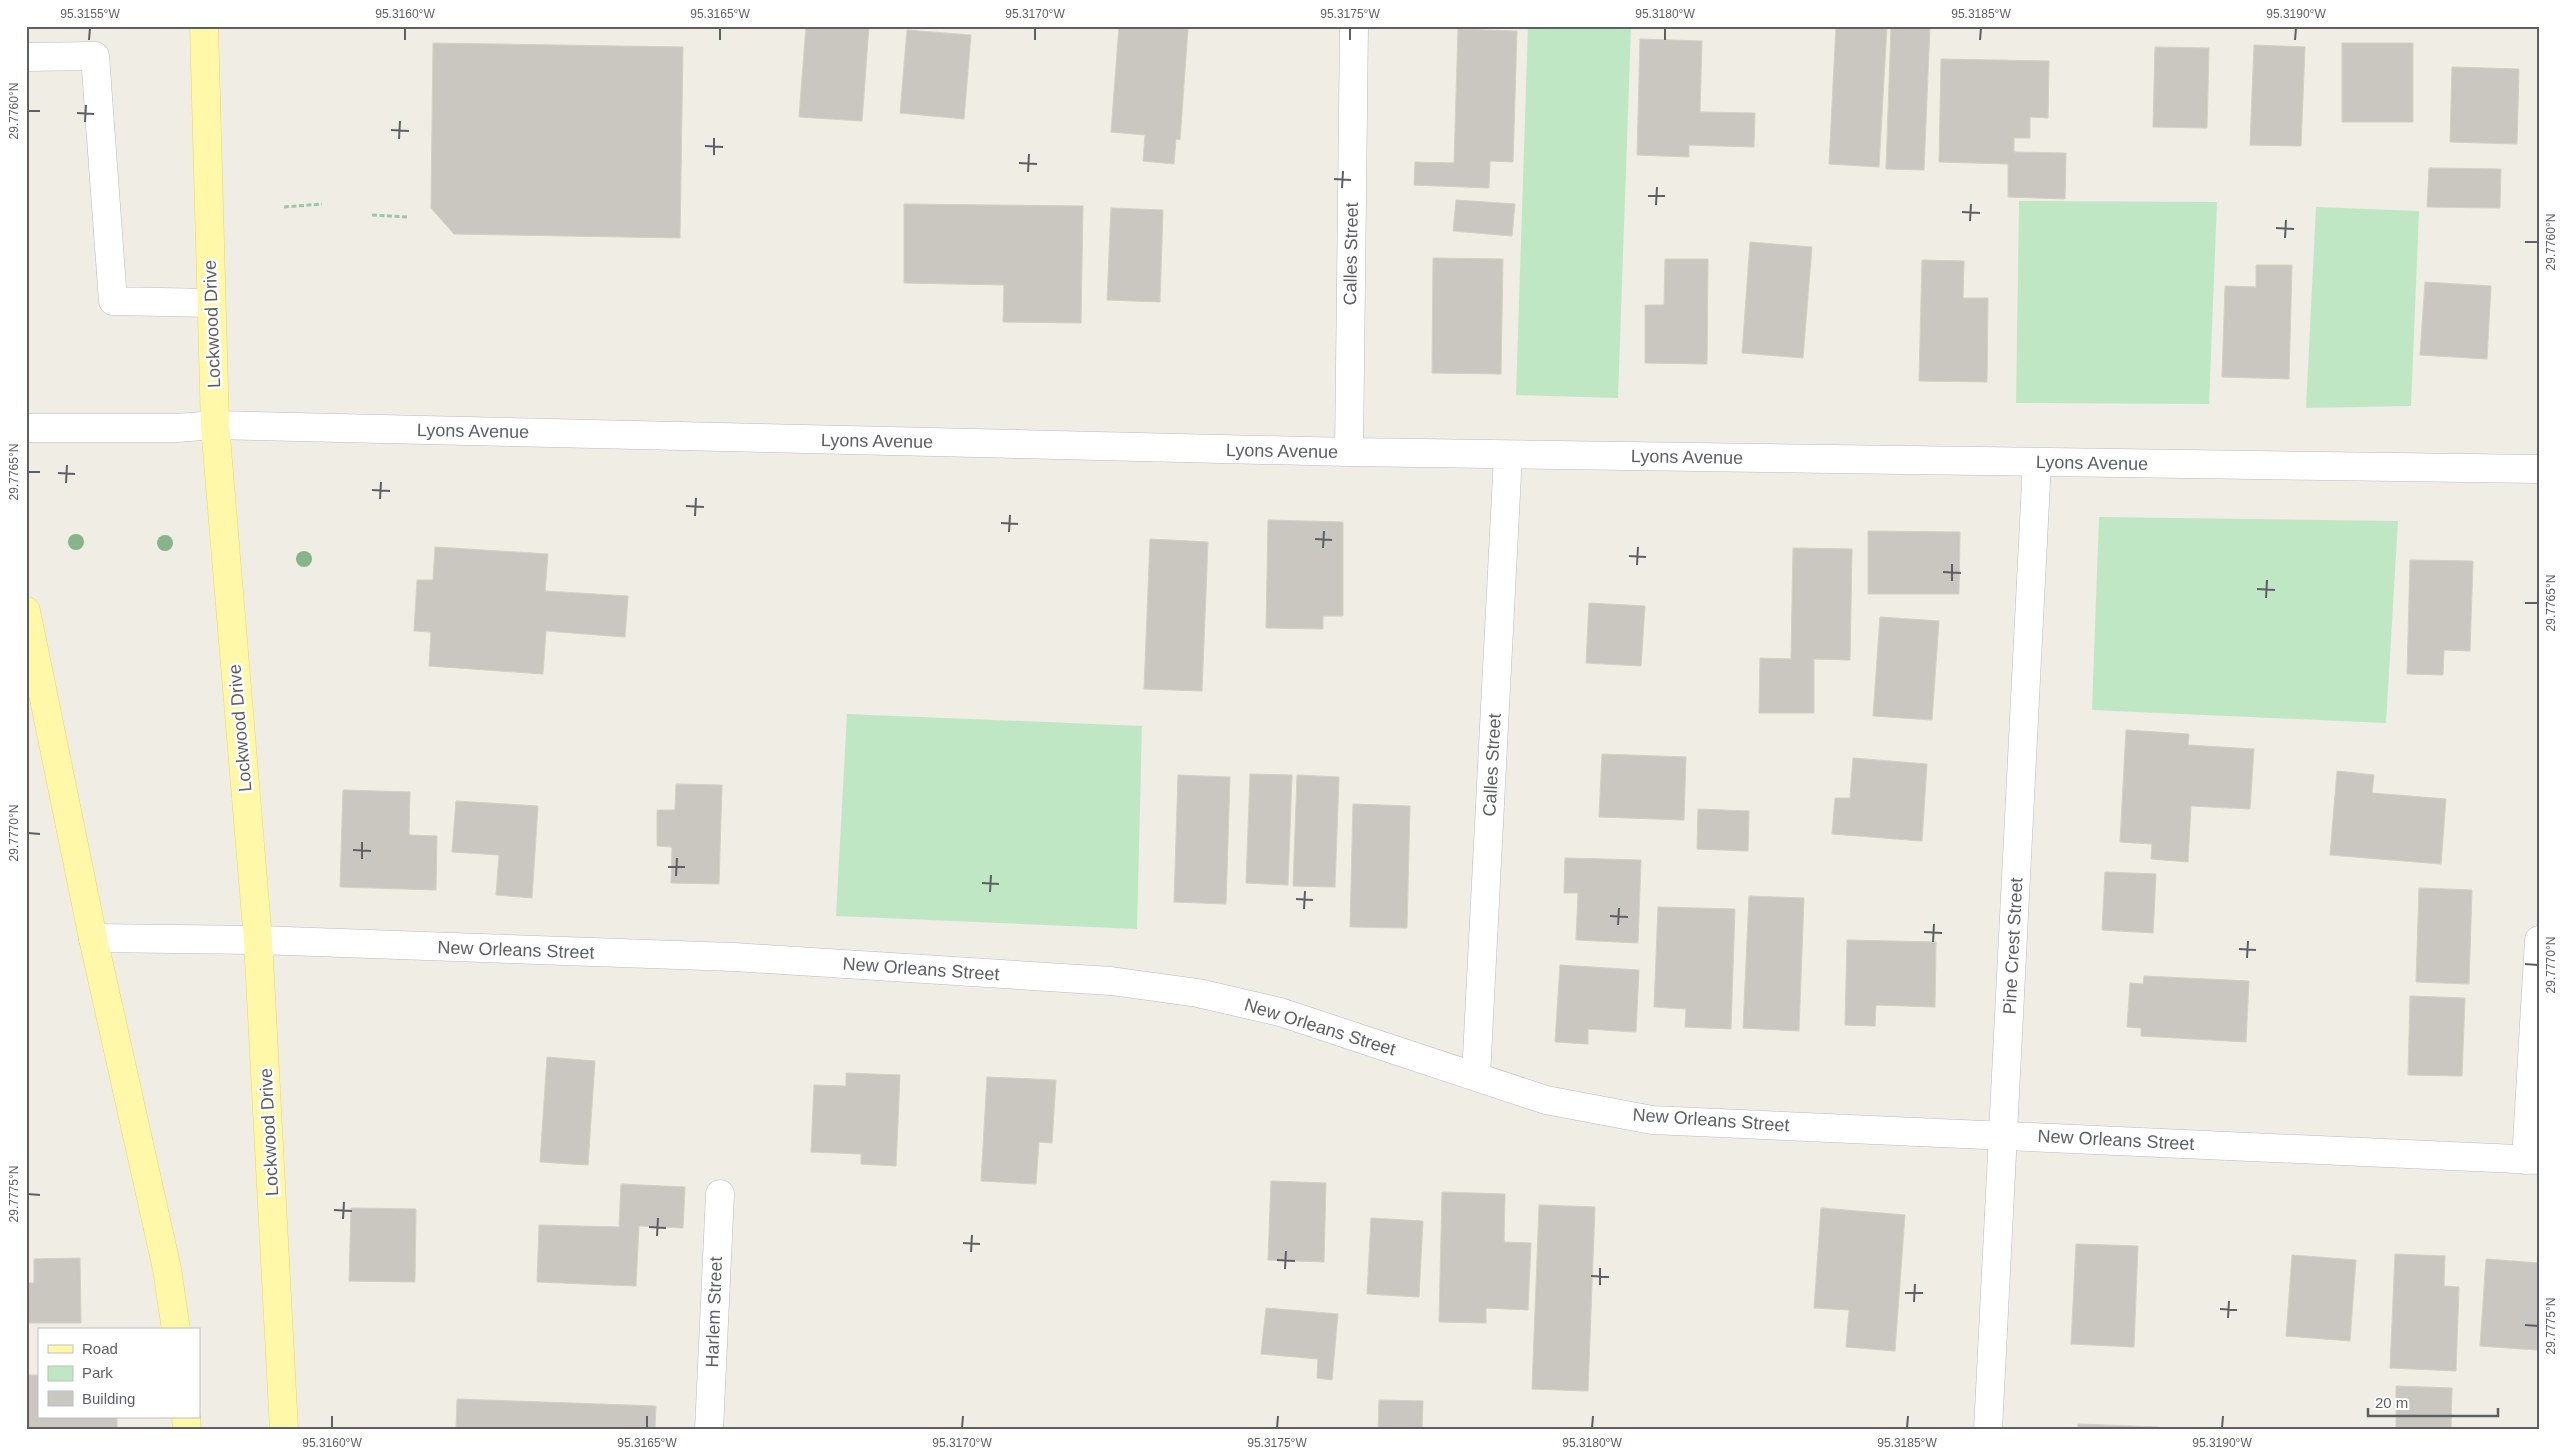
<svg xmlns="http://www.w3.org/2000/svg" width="2565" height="1456" viewBox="0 0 2565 1456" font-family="Arial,sans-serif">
<rect width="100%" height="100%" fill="#efede4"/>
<path fill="#c0e7c3" d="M1528,26H1631L1618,398L1516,395Z
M2019,201L2217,202L2209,404L2016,403Z
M2316,207L2419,211L2411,406L2306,408Z
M2099,517L2398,521L2386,723L2092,710Z
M847,714L1142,726L1137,929L836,916Z"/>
<path fill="#cac7c1" stroke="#d4d0c2" d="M806,26H869L862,121L799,117Z
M1119,26L1188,29L1180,140L1176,139L1174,164L1143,161L1145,135L1111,132Z
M1836,26H1887L1879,167L1829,164Z
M1891,26H1930L1924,170L1886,169Z
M1458,29L1517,31L1513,162L1490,161L1489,188L1414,185L1415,162L1454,163Z
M907,30L971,35L964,119L900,113Z
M1640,39L1702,41L1700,112L1755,113L1754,147L1689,145V157L1637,155Z
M433,43L683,47L680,238L454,234L431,208Z
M2342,43H2413V122H2342Z
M2254,45L2305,47L2301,146L2250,145Z
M2155,47L2209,48L2207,128L2153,127Z
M1941,59L2049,61L2048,118L2030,117V138H2014V152L2066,153L2065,199L2008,197V164L1939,162Z
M2452,67L2519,69L2517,144L2450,142Z
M2429,168L2501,169L2500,208L2427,207Z
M1456,200L1515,204L1512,236L1453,231Z
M904,204L1083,206L1081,323L1003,322L1004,285L904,283Z
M1111,208L1163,210L1160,302L1107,300Z
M1750,242L1812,247L1803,358L1742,353Z
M1433,258L1503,259L1501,374L1432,373Z
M1665,259H1708L1707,364L1645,363V305H1664Z
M1922,260L1964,261L1963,298H1988L1987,382L1919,381Z
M2256,265H2292L2289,379L2222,377L2225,286L2256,287Z
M2425,282L2491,286L2487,359L2420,355Z
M1268,520L1343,522V616H1323V629L1266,628Z
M1868,531L1960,532L1959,594H1868Z
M1150,539L1208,542L1202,691L1144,689Z
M435,547L548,554L545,591L628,596L625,637L546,631L543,674L429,666L431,632L414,631L417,580H433Z
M1793,548L1852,549L1850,660L1814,659V713H1759L1760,658L1791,659Z
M2410,560L2473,561L2470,651L2444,650L2443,675L2407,674Z
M1589,603L1645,606L1641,666L1586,663Z
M1880,617L1939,621L1932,720L1873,716Z
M2126,730L2189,734L2188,745L2254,749L2250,809L2191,806L2188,862L2151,859L2152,844L2120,842Z
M1602,754L1686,757L1684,820L1599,817Z
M1853,758L1927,764L1922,841L1832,834L1835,798H1850Z
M2337,771L2374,775L2372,793L2446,799L2441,864L2330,855Z
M1250,774L1292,775L1288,885L1246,883Z
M1178,775L1230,777L1226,904L1174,902Z
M1297,775L1339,777L1335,887L1293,886Z
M676,784L722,785L719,884L671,883L672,847L657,846V810H675Z
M343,790L410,792L409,835L437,836L436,890L340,887Z
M456,801L538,806L532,898L496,895L499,855L452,852Z
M1353,804L1410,806L1407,928L1350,927Z
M1698,809L1749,811L1748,851L1697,849Z
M1565,858L1641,860L1638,943L1576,940L1578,893H1564Z
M2105,872L2156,874L2153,933L2102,930Z
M2419,888L2472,890L2469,984L2416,982Z
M1749,896L1804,898L1799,1031L1743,1028Z
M1658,907L1735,909L1731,1029L1685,1027L1686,1009L1654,1007Z
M1847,940L1936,942L1935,1007L1876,1005L1875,1026L1845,1025Z
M1560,965L1639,970L1636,1032L1588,1029V1044L1555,1042Z
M2144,976L2249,981L2246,1042L2141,1036V1028L2127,1027L2130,983L2143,984Z
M2410,996L2465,998L2462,1076L2408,1075Z
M547,1057L595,1061L588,1165L540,1162Z
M846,1073L900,1075L896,1166L861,1164V1154L811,1152L814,1085L846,1086Z
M987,1077L1056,1080L1052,1143L1039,1142L1036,1184L981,1181Z
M1271,1181L1326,1183L1324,1262L1268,1260Z
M621,1184L685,1187L683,1228L639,1226L636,1286L537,1282L539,1225L619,1227Z
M1442,1192L1505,1194L1504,1242L1531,1243L1528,1310L1486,1308V1323L1439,1322Z
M1539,1205L1595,1207L1588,1391L1532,1389Z
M351,1208L416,1209L415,1282L349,1281Z
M1821,1208L1905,1215L1895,1351L1846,1347L1849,1310L1814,1308Z
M1371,1218L1423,1221L1419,1297L1367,1294Z
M2076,1244L2138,1246L2134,1347L2071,1344Z
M2395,1254L2445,1256L2444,1286L2459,1287L2456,1371L2390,1368Z
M2292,1255L2356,1260L2350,1341L2286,1336Z
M80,1258L81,1323H26V1283H34V1259Z
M2486,1259L2539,1263L2537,1350L2480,1346Z
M1266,1308L1338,1314L1332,1380L1317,1378L1318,1359L1261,1354Z
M26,1375H39V1417H117V1430H26Z
M2396,1386L2452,1388L2451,1430H2396Z
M457,1399L656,1406L655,1430H456Z
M1379,1400L1423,1401L1422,1430H1378Z
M2078,1424L2159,1427V1430H2078Z"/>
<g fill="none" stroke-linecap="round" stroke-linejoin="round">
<defs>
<path id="minor" d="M26,57L95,56L113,301L211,303
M26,428H177L215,425L1349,452L2539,469
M1349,452L1354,26
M93,938L258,940L734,957L1111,981L1198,993L1280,1012L1546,1100L1652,1120L2539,1160
M1476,1076L1508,455
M2526,1160L2539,940
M709,1430L720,1194
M1988,1430L2037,462"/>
<path id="major" d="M204,26L215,425L258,940L284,1430
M26,611L93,938L167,1269L176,1330
M186,1417L187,1430"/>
</defs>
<use href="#minor" stroke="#b9bbc0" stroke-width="29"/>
<use href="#major" stroke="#f4d558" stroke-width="29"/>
<path stroke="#99c8aa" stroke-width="3" stroke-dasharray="5 2.5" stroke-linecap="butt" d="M284,207L322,204
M372,215L407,217"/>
<use href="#minor" stroke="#fff" stroke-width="28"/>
<use href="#major" stroke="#fff8a9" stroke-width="28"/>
</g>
<g fill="#88b489">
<circle cx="76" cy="542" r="8"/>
<circle cx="165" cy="543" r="8"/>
<circle cx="304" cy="559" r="8"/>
</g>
<path fill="none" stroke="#5c5f65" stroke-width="2" d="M89,40L90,28M405,40V28M720,40V28M1035,40V28M1350,40V28M1665,40V28M1980,40L1981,28M2295,40L2296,28M28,111H40M77,113L94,114M85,122L86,105M391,130L409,131M399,139L400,121M705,146L723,147M714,155V138M1019,163L1037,164M1028,172L1029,154M1334,179L1351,180M1342,188L1343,171M1648,196H1665M1656,205L1657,187M1962,212L1980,213M1970,221L1971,204M2276,228L2294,229M2285,238L2286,220M2525,242H2538M28,472H40M58,473L75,474M66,483L67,465M372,490L390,491M380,499L381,482M686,506L704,507M695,516L696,498M1001,523L1018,524M1009,532L1010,515M1315,539L1332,540M1323,548L1324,531M1629,556L1646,557M1637,565L1638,547M1943,572L1961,573M1952,581V564M2257,589L2275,590M2266,598L2267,580M2525,603H2538M28,833L40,834M353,850L371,851M362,859V842M668,867H685M676,876L677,858M982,883L999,884M990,892L991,875M1296,899L1313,900M1304,909L1305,891M1610,916L1628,917M1618,925L1619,908M1924,932L1942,933M1933,942L1934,924M2239,949L2256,950M2247,958L2248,941M2525,964L2538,965M28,1194L40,1195M334,1210L352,1211M343,1219L344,1202M649,1227L666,1228M657,1236L658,1218M963,1243L980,1244M971,1252L972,1235M1277,1260L1295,1261M1285,1269L1286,1251M1591,1276L1609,1277M1600,1285V1268M1905,1293H1923M1914,1302L1915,1284M2220,1309L2237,1310M2228,1318L2229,1301M2525,1325L2538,1326M332,1428V1416M647,1428V1416M962,1428L963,1416M1277,1428L1278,1416M1592,1428L1593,1416M1907,1428L1908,1416M2222,1428L2223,1416"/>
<g text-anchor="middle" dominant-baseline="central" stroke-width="5" stroke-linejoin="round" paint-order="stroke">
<g font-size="18" fill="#5c5f65" stroke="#fff">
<text transform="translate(1351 254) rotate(-89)">Calles Street</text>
<text transform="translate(212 324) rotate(-92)">Lockwood Drive</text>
<text transform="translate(473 431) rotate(1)">Lyons Avenue</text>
<text transform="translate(877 441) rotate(1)">Lyons Avenue</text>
<text transform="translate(1282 451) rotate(1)">Lyons Avenue</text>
<text transform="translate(1687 457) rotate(1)">Lyons Avenue</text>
<text transform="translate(2092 463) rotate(1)">Lyons Avenue</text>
<text transform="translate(240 728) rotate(-95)">Lockwood Drive</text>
<text transform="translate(1492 765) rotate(-87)">Calles Street</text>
<text transform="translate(2013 946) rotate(-87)">Pine Crest Street</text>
<text transform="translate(516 950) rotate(2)">New Orleans Street</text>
<text transform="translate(921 969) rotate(4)">New Orleans Street</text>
<text transform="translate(1320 1027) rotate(17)">New Orleans Street</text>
<text transform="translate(1711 1120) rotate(4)">New Orleans Street</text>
<text transform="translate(269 1132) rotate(-93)">Lockwood Drive</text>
<text transform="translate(2116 1140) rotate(3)">New Orleans Street</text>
<text transform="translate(714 1312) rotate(-88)">Harlem Street</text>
</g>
</g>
<rect width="2565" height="1456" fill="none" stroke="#ffffff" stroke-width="55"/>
<rect x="38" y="1328" width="162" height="90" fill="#ffffff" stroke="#bebfc1"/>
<rect x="48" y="1345" width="25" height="8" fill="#fff8a9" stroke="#bebfc1"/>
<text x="82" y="1354" font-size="15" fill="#5c5f65">Road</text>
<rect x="48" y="1366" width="25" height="15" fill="#c0e7c3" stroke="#bebfc1"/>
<text x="82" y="1378" font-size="15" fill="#5c5f65">Park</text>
<rect x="48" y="1391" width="25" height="15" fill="#cac7c1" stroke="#bebfc1"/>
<text x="82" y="1404" font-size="15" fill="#5c5f65">Building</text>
<path d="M2368 1408v8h130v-8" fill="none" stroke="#5c5f65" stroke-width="2.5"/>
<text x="2375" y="1408" font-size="15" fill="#5c5f65" stroke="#ffffff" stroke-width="4" paint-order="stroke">20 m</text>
<rect x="28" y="28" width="2510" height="1400" fill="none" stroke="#5c5f65" stroke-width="2"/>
<g font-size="12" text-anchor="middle" fill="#5c5f65">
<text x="90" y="18">95.3155°W</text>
<text x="405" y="18">95.3160°W</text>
<text x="720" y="18">95.3165°W</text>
<text x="1035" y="18">95.3170°W</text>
<text x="1350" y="18">95.3175°W</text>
<text x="1665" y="18">95.3180°W</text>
<text x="1981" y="18">95.3185°W</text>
<text x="2296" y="18">95.3190°W</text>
<text transform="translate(14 111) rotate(-90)" y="4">29.7760°N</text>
<text transform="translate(2551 242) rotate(-90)" y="4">29.7760°N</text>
<text transform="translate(14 472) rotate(-90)" y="4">29.7765°N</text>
<text transform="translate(2551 603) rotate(-90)" y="4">29.7765°N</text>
<text transform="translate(14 833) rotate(-90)" y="4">29.7770°N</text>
<text transform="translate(2551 965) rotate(-90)" y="4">29.7770°N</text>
<text transform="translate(14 1194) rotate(-90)" y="4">29.7775°N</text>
<text transform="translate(2551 1326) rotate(-90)" y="4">29.7775°N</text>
<text x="332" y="1447">95.3160°W</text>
<text x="647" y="1447">95.3165°W</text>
<text x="962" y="1447">95.3170°W</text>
<text x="1277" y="1447">95.3175°W</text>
<text x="1592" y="1447">95.3180°W</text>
<text x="1907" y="1447">95.3185°W</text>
<text x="2222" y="1447">95.3190°W</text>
</g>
</svg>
